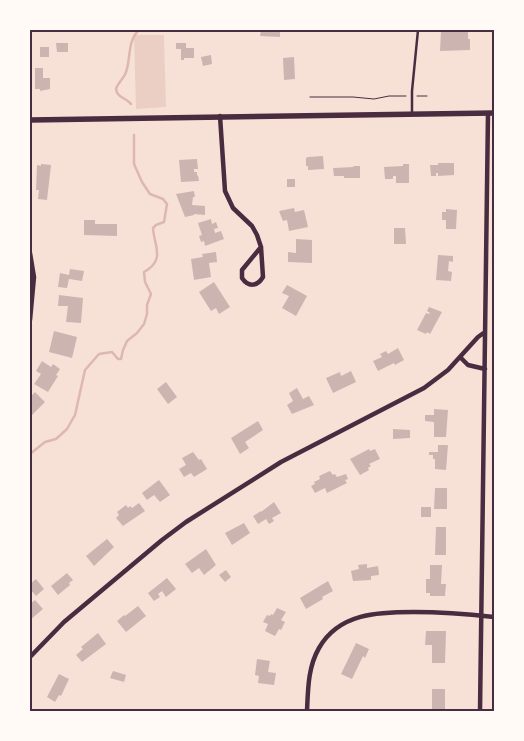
<svg xmlns="http://www.w3.org/2000/svg" width="524" height="741" viewBox="0 0 524 741" font-family="'Archivo Narrow',sans-serif">
<rect width="100%" height="100%" fill="#f7e1d7"/>
<path fill="#ebcfc5" d="M134,35H164L166,107L136,109Z"/>
<g fill="none" stroke-linecap="round" stroke-linejoin="round">
<path stroke="#dcb8b0" stroke-width="2.5" d="M131,104C127,98 117,98 116,89C118,82 124,79 126,72C131,59 127,41 139,30
M30,454L45,442L56,439L67,429L75,415L85,370L99,354L112,352L118,359H121L123,350L127,341L137,333L144,324L147,314V305L151,294L145,282L144,272C166,260 154,246 153,228L156,225L164,222L167,204L163,199L150,194L142,182L134,164V135"/>
</g>
<path fill="#ccb4b1" d="M261,30H280V37L260,36Z
M441,30H451V32L468,30V39H470V50L440,51Z
M56,43H68V52H57Z
M176,43H186V48H194V58H184V60H181V49H176Z
M40,47H49V57H40Z
M211,55L212,64L203,66L201,57Z
M294,57L295,79L284,80L283,58Z
M35,68H43V78H50V89L40,91V89H35Z
M323,156L324,169L308,170V166H306V158L308,157Z
M197,159L198,169H194V172H197V176L198,175L199,181L181,182L179,160Z
M438,163H454V175L438,176V173H436V176H431L430,165H438Z
M41,164L51,165L47,200L38,199L39,190H36L37,165L41,166Z
M403,164H409V183H396V176H393V179H385L384,167L403,166Z
M353,166H360V178H344V176H334L333,168L354,167Z
M287,179H295V187H287Z
M194,191L195,197H193L192,205L205,206V215L194,214V215L185,217L176,194Z
M294,208L295,212L304,210L308,227L289,231L287,220L283,221L279,211Z
M446,209L457,210L456,229H446V220H442V212H446Z
M211,219L212,224L216,222L218,228L214,229L215,233L221,231L224,239L205,246L204,241L201,242L199,236L202,235L198,223Z
M84,220H95V224H117V236L84,235Z
M394,228H405L406,244H394Z
M296,239L312,240V263L288,262V252L296,253Z
M216,252L217,262L209,263L211,277L194,280L191,259L203,257L202,254Z
M438,255L453,256V262L449,261L448,271L452,272L451,281L436,280Z
M70,269L84,271L82,281L69,279L67,288L58,287L60,273L69,275Z
M214,282L230,307L219,314L216,308L211,311L199,292Z
M287,285L307,296L296,316L282,308L289,296L282,293Z
M59,295L83,298L81,323L66,322L68,306H58Z
M429,307L442,312L430,334L427,332L426,334L417,330L426,313L429,314L430,313L427,311Z
M54,331L77,337L72,358L49,352Z
M398,348L404,360L395,365L394,363L378,371L373,361L382,357L380,354L386,351L388,354Z
M42,361L51,367L53,364L60,369L56,375L58,376L48,392L34,384L41,374L36,371Z
M351,371L356,382L333,393L326,378L340,372L341,376Z
M166,382L177,397L168,404L157,389Z
M297,388L303,399L309,396L314,405L292,414L287,405L293,401L289,393Z
M35,392L45,402L30,417V393L32,395Z
M434,409L448,410L446,437H434V422L425,421V415H434Z
M258,421L263,430L245,442L249,448L240,454L231,438Z
M393,429L410,430V438L393,439Z
M438,445H448L446,470L435,469V459H433V455H429V452H438Z
M369,449L370,451L375,449L380,459L369,464L371,466L368,468L369,470L360,475L350,459Z
M193,452L199,460L201,459L207,469L194,477L191,473L184,477L179,469L186,465L182,458Z
M330,471L333,475L335,474L337,477L346,474L348,479L345,480L347,483L327,493L325,488L315,493L311,486L315,484L314,482L320,479L319,476Z
M159,480L170,495L160,502L154,495L147,500L142,493Z
M435,488H447V509H434Z
M274,502L281,513L272,518L274,521L269,524L266,519L258,524L253,516L261,511V512Z
M139,503L145,511L123,526L116,518L119,515L117,512L126,505L128,508L130,506L132,508Z
M421,507H431V517H421Z
M244,523L250,533L232,545L225,533Z
M436,527H446V555H435Z
M107,539L114,547L94,566L86,556Z
M206,549L216,565L204,575L199,568L192,573L185,564Z
M367,564V568L378,566L379,575L371,576V580L353,581L351,571L359,569L358,565Z
M430,565H442L441,584H446L445,596H430V593H426V579H430Z
M226,570L231,577L225,582L219,575Z
M67,573L73,580L69,583L70,585L58,595L51,586Z
M167,578L176,589L166,597L162,591L158,594L160,597L154,601L148,593Z
M36,579L44,589L36,596L30,589V584Z
M328,581L333,591L322,597L323,599L306,609L300,598Z
M35,600L43,609L30,620V604Z
M138,606L146,616L126,632L117,621L124,615L125,616Z
M277,608L286,612L281,620L285,622L281,630L279,629L275,636L265,631L268,624L263,622L267,615L270,616L271,614L273,615Z
M426,631H446L445,663H432V645H425Z
M98,633L106,644L82,662L76,655L83,649L81,647Z
M356,643L369,649L365,658L363,656L352,679L341,674Z
M257,659L270,661L268,672L276,673L274,685L258,683L259,676L255,675Z
M113,671L126,675L124,682L110,678Z
M59,674L69,679L61,696L59,695L55,702L47,697Z
M432,689H445V709H432Z"/>
<g fill="none" stroke-linecap="round" stroke-linejoin="round">
<path stroke="#4a2c40" stroke-width="1" d="M417,96H427
M310,97H353L374,99L389,96H406"/>
<path stroke="#4a2c40" stroke-width="2.5" d="M412,113V91L418,30"/>
<path stroke="#4a2c40" stroke-width="4.5" d="M220,116L225,191L233,208L252,226L257,235L261,247L263,277C257,287 248,287 242,278V270L261,247
M30,253L34,277L30,320
M460,357L468,365L485,369
M30,657L64,622L162,540L186,522L281,462L424,388L448,370L478,337L485,332
M307,711C308,689 308,667 319,648C339,613 378,612 414,612C441,612 467,614 494,617
M480,711L488,113"/>
<path stroke="#4a2c40" stroke-width="5.5" d="M30,120L494,113"/>
</g>
<rect width="524" height="741" fill="none" stroke="#fffaf5" stroke-width="62"/>
<rect x="31" y="31" width="462" height="679" fill="none" stroke="#4a2c40" stroke-width="2"/>
</svg>
